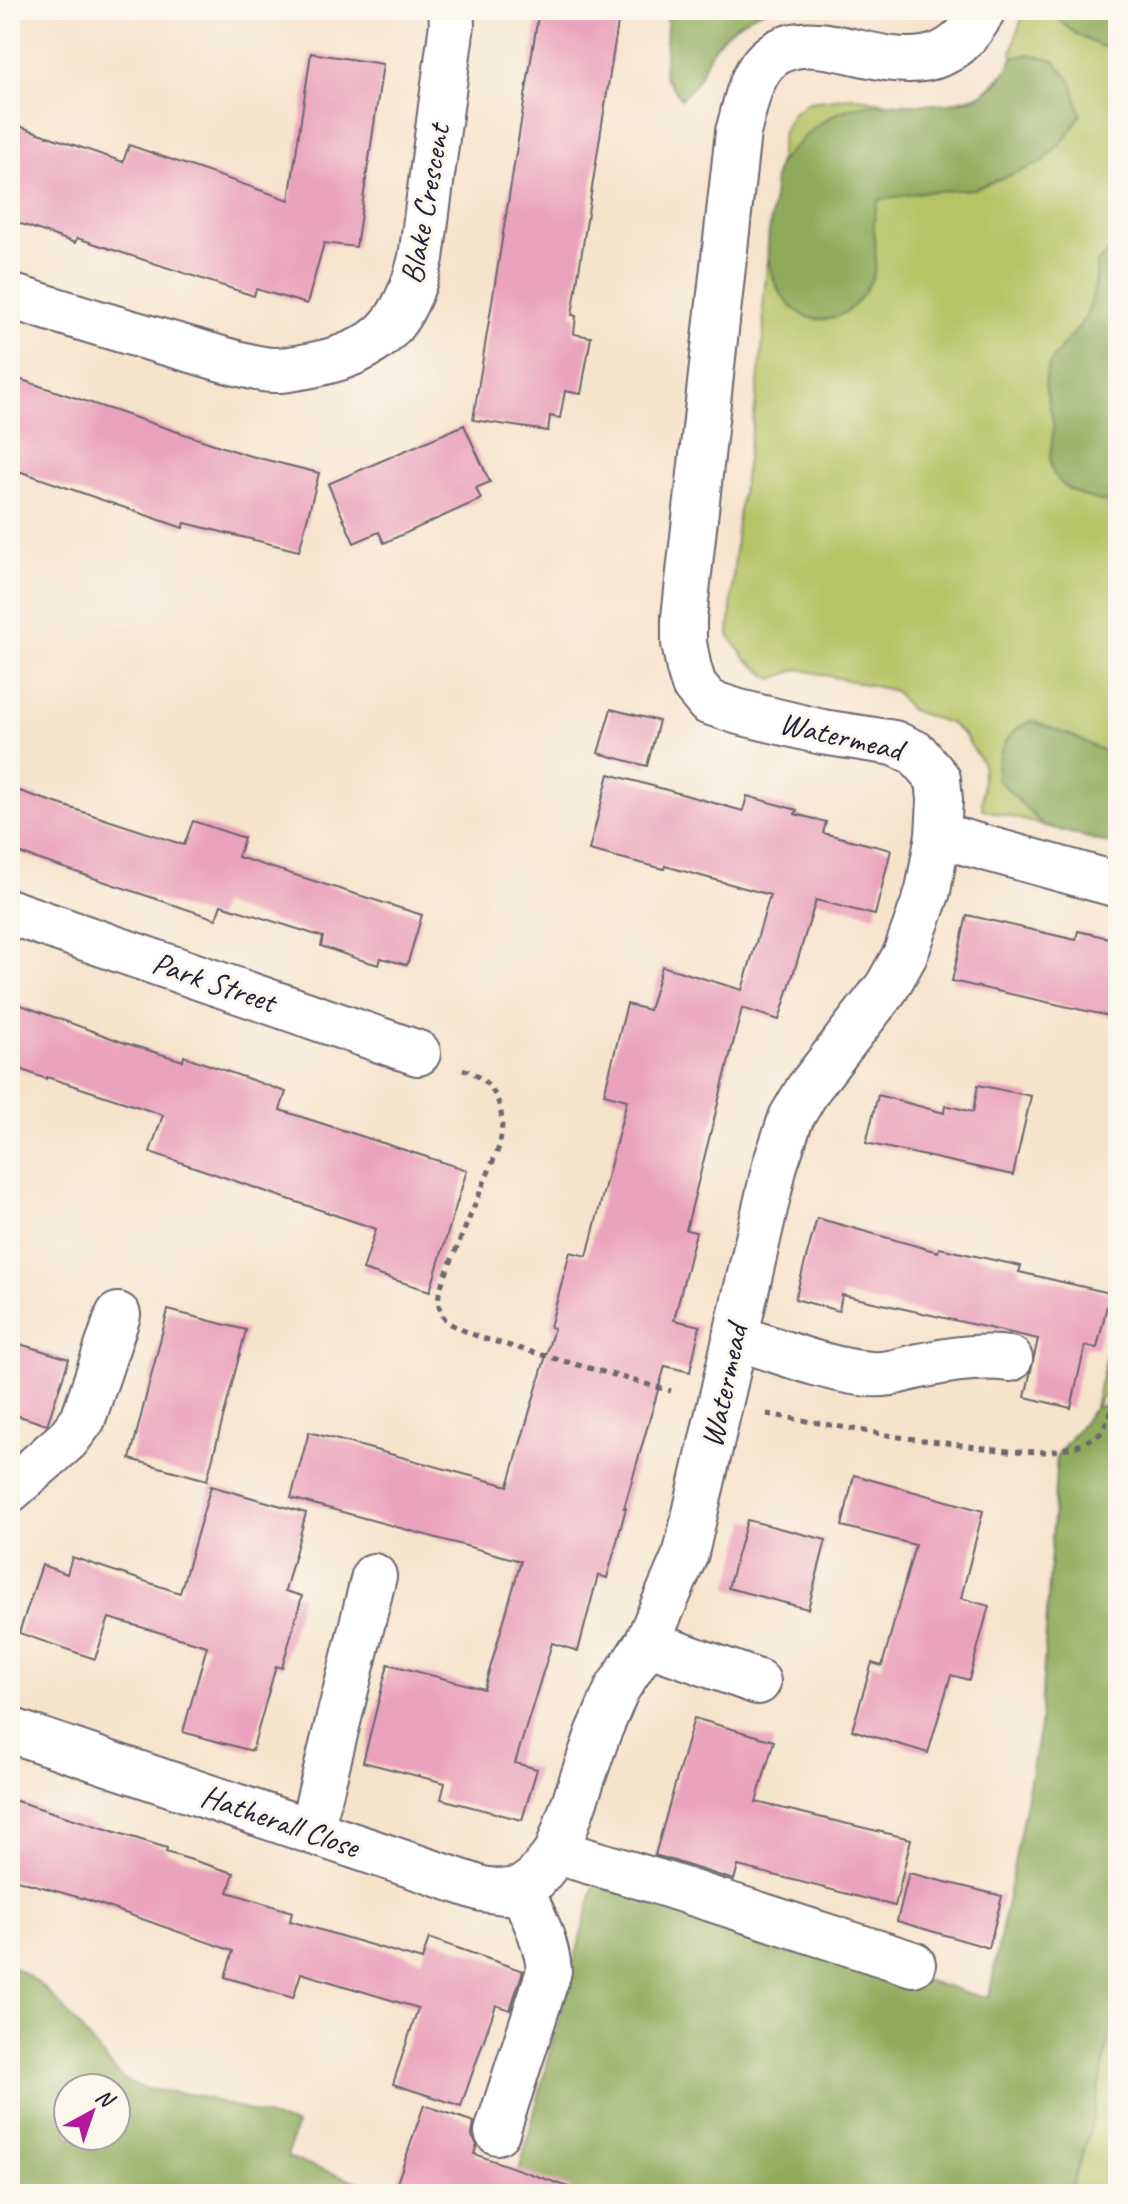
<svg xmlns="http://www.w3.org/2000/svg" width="1128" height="2204" viewBox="0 0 1128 2204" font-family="Caveat,sans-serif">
<rect width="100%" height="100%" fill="#fbf7ec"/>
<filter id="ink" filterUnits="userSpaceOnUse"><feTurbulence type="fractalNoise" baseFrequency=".0125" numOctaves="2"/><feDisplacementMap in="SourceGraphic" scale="16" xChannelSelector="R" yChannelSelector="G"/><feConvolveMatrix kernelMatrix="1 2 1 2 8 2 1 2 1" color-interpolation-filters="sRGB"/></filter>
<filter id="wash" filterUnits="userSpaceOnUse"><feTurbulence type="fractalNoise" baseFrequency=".006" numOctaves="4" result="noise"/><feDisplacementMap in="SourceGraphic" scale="32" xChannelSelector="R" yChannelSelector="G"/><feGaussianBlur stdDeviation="1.8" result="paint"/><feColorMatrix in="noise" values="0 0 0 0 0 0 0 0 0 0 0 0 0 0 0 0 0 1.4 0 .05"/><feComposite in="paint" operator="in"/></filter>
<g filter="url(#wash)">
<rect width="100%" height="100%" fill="#f6e3cc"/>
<path fill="#b6c466" stroke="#6c7350" stroke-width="2" d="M1024,10H1118V846L982,809L983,764L964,735L951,724L910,710L895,691L799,669L772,679L745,658L729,635L737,523L754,416L764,332L763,307L774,193L783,131L793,113L808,102L853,97L902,105L940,106L982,94L1008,70L1013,58L1012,50Z
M1118,1304V1374L1095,1407Z
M1118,1993V2194H1069L1090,2131Z"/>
<path fill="#90aa5b" stroke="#59664b" stroke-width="2" fill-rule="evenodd" d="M668,10H766C745,17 723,32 711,52C699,74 701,81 681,99L664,76Z
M1052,10H1118V52C1096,46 1063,31 1052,10Z
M1029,54L1055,61L1072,82L1081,114L1067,137L1042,163L973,189L923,192L878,200C877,208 874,216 874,224C873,242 880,259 872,278C841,346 779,324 768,258C766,242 771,220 773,204C774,189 773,168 783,158C803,139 818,120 845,110C900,90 983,131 1013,58Z
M1107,253L1118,256V505C1095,500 1058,494 1051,466C1048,453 1055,436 1053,422C1051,404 1041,387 1048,368C1054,353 1069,340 1078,328C1093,308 1095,287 1097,263Z
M1032,721L1075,737L1118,758V846L1043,825L997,779C996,754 1007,729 1032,721Z
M1118,1404V1993L1090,2131L1069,2194H513L597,1874L962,1992L989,1997L1040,1726L1057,1455L1095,1407Z
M10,1966C53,1982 90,2047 123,2078C141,2094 173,2090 195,2095C228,2104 262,2115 296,2125L287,2157L393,2194H10ZM116,2088V2136H68V2088Z"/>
<g id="blocks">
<path fill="#eaa3bc" d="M539,10H579L619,16L572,315L576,316L574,334L591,337L581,394L565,391L560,418L550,416L548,431L473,420Z
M311,53L383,64L356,247L324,243L307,304L256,289L254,296L77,238L75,243L10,220V123L123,162L129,145L289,200Z
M10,376L247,455L319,473L299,551L185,523L183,528L10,468Z
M464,425L490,482L476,488L481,499L384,543L379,532L354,543L328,484Z
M611,709L659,721L647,766L598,753Z
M609,774L743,811L747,796L797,810L795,814L826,822L823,833L891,850L875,915L816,900L779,1020L742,1008L686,1230L696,1232L674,1320L700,1326L690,1372L665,1366L624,1508H626L607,1578L598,1575L578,1651L552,1643L515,1763L537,1769L522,1820L441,1799L445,1783L363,1762L388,1664L484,1689L521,1561L291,1498L309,1432L508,1486L554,1328L550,1327L570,1252L587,1256L627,1100L604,1094L627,1004L649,1010L662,966L742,990L770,895L665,866L664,869L589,850Z
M10,788L184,845L193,821L244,838L238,857L422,915L407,965L381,958L379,965L358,959L321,946L323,937L221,905L216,919L10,850Z
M967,915L1076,940L1078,931L1118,940V1018L952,981Z
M10,1001L125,1043L183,1061L184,1056L286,1092L280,1110L467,1170L430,1291L363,1270L376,1229L150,1152L163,1115L47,1077L46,1079L10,1065Z
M978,1085L1031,1096L1013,1175L866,1143L878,1095L944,1113L945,1105L973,1112Z
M817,1218L938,1252L939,1248L1021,1266L1019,1272L1110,1293L1097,1348L1085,1346L1071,1408L1025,1397L1038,1339L842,1295L839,1311L795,1299Z
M168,1310L246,1330L207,1480L130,1459Z
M10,1341L69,1359L47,1425L10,1413Z
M854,1475L983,1511L961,1598L989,1606L969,1680L951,1675L928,1753L852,1730L872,1663L882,1666L915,1545L842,1526Z
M211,1486L306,1513L285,1591L302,1596L282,1668L276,1666L252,1751L183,1732L207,1646L109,1618L95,1659L19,1633L42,1565L67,1574L72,1557L180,1593Z
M747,1520L826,1540L808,1609L728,1588Z
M694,1718L774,1741L756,1802L911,1839L895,1906L738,1866L734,1880L655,1855Z
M10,1799L167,1848L166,1852L234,1873L228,1892L292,1912L290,1921L422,1960L429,1938L523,1971L510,2010L496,2005L461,2106L393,2084L418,2008L301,1973L293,1998L225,1977L233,1951L88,1900L10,1878Z
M909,1873L1002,1896L989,1948L897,1921Z
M424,2105L474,2122L472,2136L477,2145L474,2154L571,2188L570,2194H420L396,2186Z"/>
</g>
</g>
<g filter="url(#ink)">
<use href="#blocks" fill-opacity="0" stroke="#6c666e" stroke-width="2"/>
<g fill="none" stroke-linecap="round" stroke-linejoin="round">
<defs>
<path id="minor" d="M10,296C65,313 119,330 174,345C204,353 234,364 263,369C279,372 296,368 312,365C380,352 405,324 421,258L452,24L451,10
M938,835L1111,883
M10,912L418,1053
M735,1337C774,1349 831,1372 871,1374C890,1376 906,1368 925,1365C952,1359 982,1355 1010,1359
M10,1490L67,1440L83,1419L118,1315
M647,1643L758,1682
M10,1730L482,1889L504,1892L521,1889L536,1878L557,1852L598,1734L617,1689L647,1643L686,1553L775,1165L791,1118L808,1089L887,987L905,955L928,891L938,835L940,800L938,779L916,753L894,743L822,732L739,712L708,702L694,685L689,669L684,643V618L738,132C745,109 748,82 764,63C818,2 927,122 983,10
M311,1831L374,1576
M557,1852L655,1881L913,1964
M497,2132L549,1971C547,1942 533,1915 521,1889"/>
</defs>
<use href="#minor" stroke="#6c666e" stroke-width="48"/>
<path stroke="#6c666e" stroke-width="5" stroke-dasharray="6 6" stroke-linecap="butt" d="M463,1069C499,1082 507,1113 499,1147L440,1288C433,1323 454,1326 482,1338L671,1391
M767,1414L899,1437L1008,1451L1048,1452L1077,1446L1100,1434L1118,1399
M1110,1414L1118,1423"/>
<use href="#minor" stroke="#fff" stroke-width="44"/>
</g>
</g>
<g text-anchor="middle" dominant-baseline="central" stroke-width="6" stroke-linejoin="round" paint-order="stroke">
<g font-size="32" fill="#22223b" stroke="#fbf7ec">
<text transform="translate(425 204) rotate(-80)">Blake Crescent</text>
<text transform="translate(841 736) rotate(13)">Watermead</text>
<text transform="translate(214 982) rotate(19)">Park Street</text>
<text transform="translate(724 1386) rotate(-78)">Watermead</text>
<text transform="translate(280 1821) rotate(19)">Hatherall Close</text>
</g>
</g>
<rect width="1128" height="2204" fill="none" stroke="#fbf7ec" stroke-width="40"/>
<g transform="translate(92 2112) rotate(40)"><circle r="38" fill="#fbf7ec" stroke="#a4a2a5" stroke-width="2"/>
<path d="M0-6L14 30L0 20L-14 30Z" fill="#b5179e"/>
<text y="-12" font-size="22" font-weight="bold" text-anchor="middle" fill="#22223b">N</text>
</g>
</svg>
